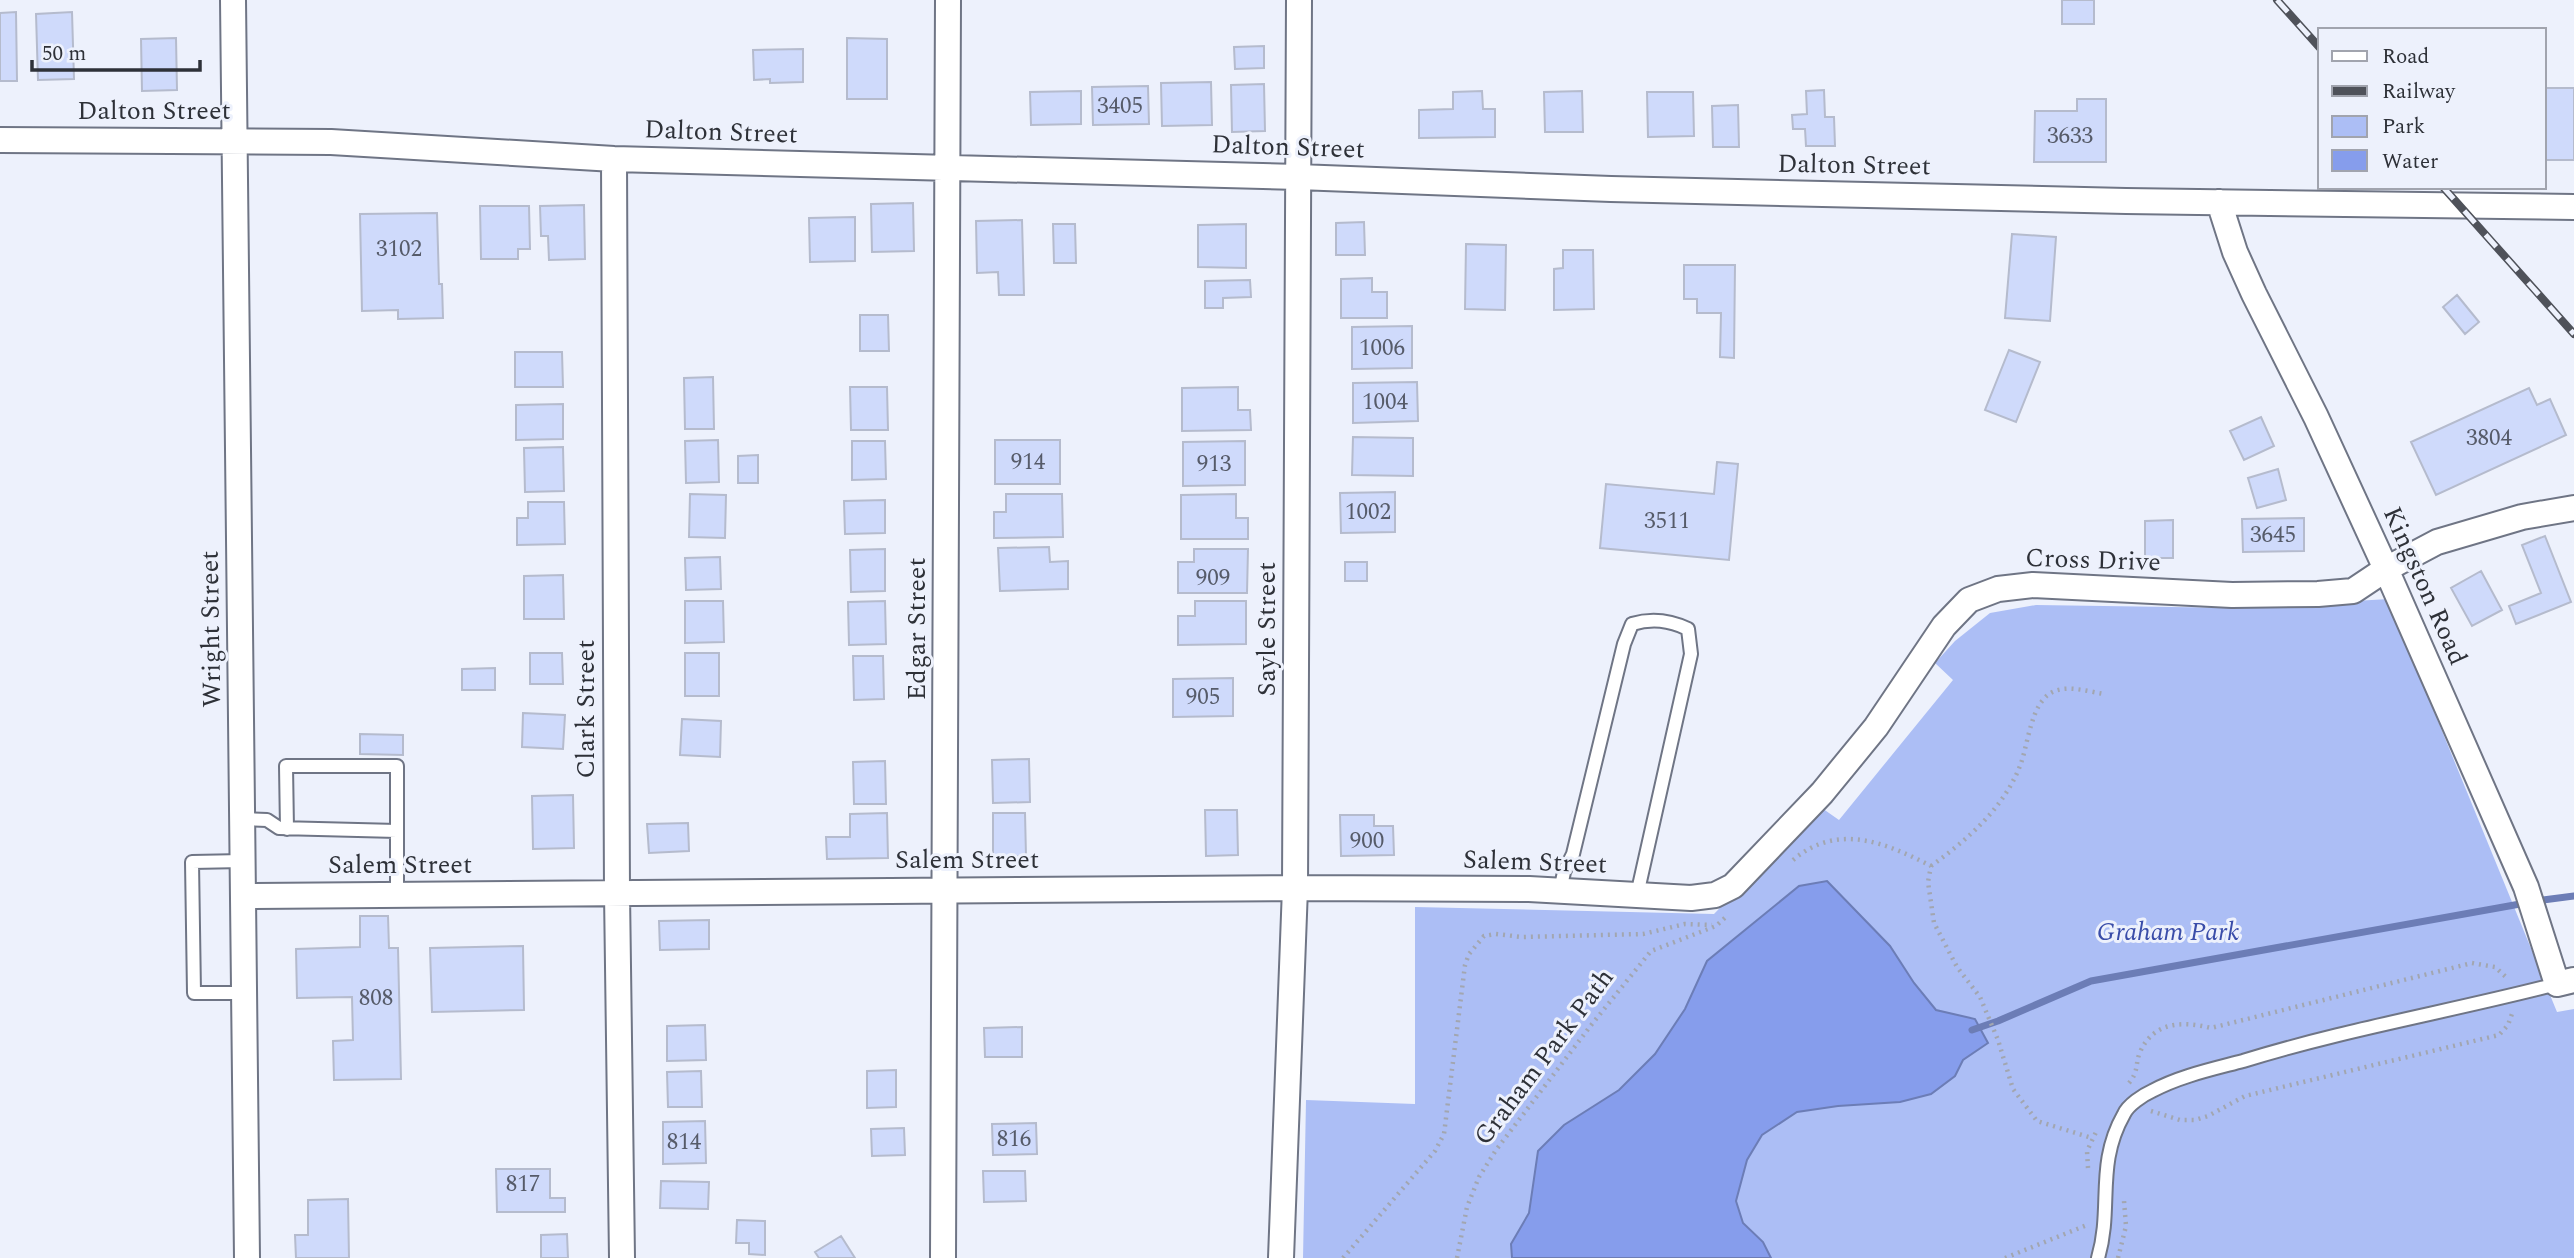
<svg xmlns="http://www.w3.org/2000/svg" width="2574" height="1258" viewBox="0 0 2574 1258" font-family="Spectral,serif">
<rect width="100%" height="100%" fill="#edf1fc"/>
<path fill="#acbef5" d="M2388,599L2557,1012L2574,1009V1258H1303L1306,1100L1415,1104V907L1714,914L1819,806L1839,820L1953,680L1935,663L1955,641L1990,613L2036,605L2239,608Z"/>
<path fill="#869dec" stroke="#6c7db6" stroke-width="2" d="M1827,881L1890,946L1914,983L1936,1010L1975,1019L1988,1043L1963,1060L1955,1076L1931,1094L1900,1102L1838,1106L1797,1112L1762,1135L1747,1160L1736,1201L1743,1223L1763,1242L1771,1258H1512L1511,1244L1529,1213L1538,1151L1564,1125L1619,1090L1655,1054L1685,1009L1707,961L1799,886Z"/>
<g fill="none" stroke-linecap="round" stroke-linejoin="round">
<path stroke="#6c7db6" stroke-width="7" d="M2543,900L2574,896
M1972,1030L1998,1021L2091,981L2520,904"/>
</g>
<path fill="#cfdafb" stroke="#b5bbcd" stroke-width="2" d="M2062,0H2094V24H2062Z
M16,12L17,81H0V13Z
M72,12L74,79L38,80L36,14Z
M176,38L177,90L142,91L141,39Z
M847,38L887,39V99H847Z
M1264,46V68L1235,69L1234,47Z
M803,49V82L770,83V79L754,80L753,50Z
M1211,82L1212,125L1162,126L1161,83Z
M1264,84L1265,131L1232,132L1231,85Z
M1148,86L1149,124L1093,125L1092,87Z
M2544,88H2574V160H2544Z
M1824,90L1825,117H1834L1835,146H1806L1805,129H1793L1792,115L1807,114L1806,91Z
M1081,91V124L1031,125L1030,92Z
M1482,91L1483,109H1495V137L1419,138V110L1453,109V92Z
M1582,91L1583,132H1545L1544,92Z
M1647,92H1693L1694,136L1648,137Z
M2077,99H2106V162H2034L2035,111H2077Z
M1738,105L1739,147H1713L1712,106Z
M913,203L914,251L872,252L871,204Z
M584,205L585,259L549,260L548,236H541L540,206Z
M480,206H529L530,249H518V259H481Z
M437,213L439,284H442L443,318L398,319V310L362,311L360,214Z
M855,217V261L810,262L809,218Z
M1022,220L1024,295H999L998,272L977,273L976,221Z
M1364,222L1365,255H1336V223Z
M1053,224H1075L1076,263H1054Z
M1246,224V268L1198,267V225Z
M2012,234L2056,237L2050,321L2005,318Z
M1466,244L1506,245L1505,310L1465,309Z
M1563,250H1593L1594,309L1554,310V269L1563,268Z
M1684,265H1735L1734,358L1720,357L1721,313H1697V299H1684Z
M1372,278V292H1387V318H1341V279Z
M1250,280L1251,297L1223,298V308H1205V281Z
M2457,295L2479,322L2465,334L2443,307Z
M860,315H888L889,351H860Z
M1412,326V368L1352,369V327Z
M2009,350L2040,362L2016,422L1985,410Z
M515,352H562L563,387H515Z
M713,377L714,429H685L684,378Z
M1417,382L1418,421L1353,423V383Z
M850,387H887L888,430H851Z
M1238,387V410H1250L1251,430L1182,431V388Z
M2529,388L2537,405L2550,399L2566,435L2436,495L2411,442Z
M563,404V439L516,440V405Z
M2261,417L2274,446L2244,460L2230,431Z
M1353,437L1413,438V476L1352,475Z
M718,440L719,482L686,483L685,441Z
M995,440H1060V484H995Z
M852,441H885L886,479L852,480Z
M1245,441V485L1183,486V442Z
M563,447L564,491L525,492L524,448Z
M758,455V483H738V456Z
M1717,462L1738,464L1729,560L1600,548L1606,484L1714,494Z
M2278,469L2286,500L2257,508L2248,478Z
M1395,492V532L1341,533L1340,493Z
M690,494L726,495L725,538L689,537Z
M1006,494H1062L1063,537L994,538V512H1006Z
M1236,494V518H1248V539H1181V495Z
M885,500V533L845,534L844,501Z
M528,502H564L565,544L517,545V518H528Z
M2304,518V551L2243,552L2242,519Z
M2173,520V558H2145V521Z
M2545,536L2571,602L2516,624L2509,606L2541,593L2522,545Z
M1049,547L1050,562L1068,561V589L1000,591L998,548Z
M885,549V591L851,592L850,550Z
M1194,549H1248L1247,593H1178V562H1194Z
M720,557L721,589L686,590L685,558Z
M1345,562H1367V581H1345Z
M2481,571L2502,610L2472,626L2451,588Z
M563,575L564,619H524V576Z
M685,601H723L724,642L685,643Z
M885,601L886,644L849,645L848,602Z
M1195,601H1246V644L1178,645V616H1195Z
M530,653H562L563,684H530Z
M685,653H719V696H685Z
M853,656H883L884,699L854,700Z
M495,668V690H462V669Z
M1233,678V716L1173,717V679Z
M523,713L565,715L563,749L522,747Z
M682,719L721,721L720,757L680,755Z
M360,734L403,735V755L360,754Z
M1029,759L1030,802L993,803L992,760Z
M885,761L886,804H854L853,762Z
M573,795L574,848L533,849L532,796Z
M1205,810H1237L1238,855L1206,856Z
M887,813L888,858L827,859L826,837H850V814Z
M993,813H1025L1026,856L993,857Z
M1340,815H1374V826H1393L1394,855L1341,856Z
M688,823L689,851L649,853L647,824Z
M360,916H388L389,948H398L401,1079L334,1080L333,1041L353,1040L352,997L297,998L296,949L360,947Z
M709,920V949L660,950L659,921Z
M523,946L524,1010L432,1012L430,948Z
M705,1025L706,1060L667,1061V1026Z
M1022,1027V1057H985L984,1028Z
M896,1070V1107L867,1108V1071Z
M701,1071L702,1107H668L667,1072Z
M705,1121L706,1163L663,1164V1122Z
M1036,1123L1037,1154L993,1155L992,1124Z
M904,1128L905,1155L872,1156L871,1129Z
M496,1169H550V1198H565V1212H497Z
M983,1171H1025L1026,1201L984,1202Z
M661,1181L709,1182L708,1209L660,1208Z
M348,1199L349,1258H296L295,1235H308V1200Z
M737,1220L765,1221V1255L749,1254V1243H736Z
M567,1234L568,1258H541V1235Z
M841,1236L855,1258H819L815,1252Z"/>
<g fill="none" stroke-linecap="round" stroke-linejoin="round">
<defs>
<path id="lane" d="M243,819L267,820L279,828L397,831
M287,829L286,766H397V894
M243,861L192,862L194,993H245
M1560,891L1564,872L1573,854L1624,644L1632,624C1652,618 1669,620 1688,629L1691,654L1637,895
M2098,1258C2113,1207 2095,1165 2124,1114C2128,1105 2143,1095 2152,1091C2180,1076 2213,1069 2243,1061C2346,1029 2453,1011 2557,984"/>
<path id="street" d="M233,0L247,1258
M0,140L331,142L614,159L1298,177L1611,189L2126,201L2574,207
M614,159L617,893L622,1258
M2219,202L2235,252L2254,294L2316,417L2386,569L2526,887L2557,984L2574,980
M244,896L1295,888L1529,889L1691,898L1715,895L1733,886L1822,793L1876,727L1944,626L1969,600L1998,589L2033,585L2232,595L2318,594L2353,591L2386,569L2437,542L2522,517L2574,508
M943,1258L948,0
M1281,1258L1295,888L1299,0"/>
</defs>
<use href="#lane" stroke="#6f7585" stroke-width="16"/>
<use href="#street" stroke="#6f7585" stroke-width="28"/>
<path stroke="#a2a6b0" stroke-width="4.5" stroke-dasharray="2 5" stroke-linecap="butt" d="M1793,860C1838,822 1886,843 1931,866L1928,882L1934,923L1957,967L1980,997L1998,1040L2013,1089L2037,1121L2092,1138
M1931,866C1967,840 2003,809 2020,766C2027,748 2030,715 2043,700C2057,681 2085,691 2104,694
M2129,1083C2139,1071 2135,1064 2140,1052C2154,1021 2183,1021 2211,1028L2472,963L2495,967L2507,978
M2151,1111L2180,1120H2195L2208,1116L2245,1096L2499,1035L2508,1025L2513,1011
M2088,1168L2087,1151L2097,1130
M1343,1258L1435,1151L1444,1134L1465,965L1469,954L1484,936L1496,934L1522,937L1643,934L1685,924L1712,925
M1457,1258L1467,1207L1479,1177L1496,1150L1592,1024L1651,951L1716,926L1728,915
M2005,1258L2087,1225
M2118,1258L2126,1226L2124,1201"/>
<use href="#lane" stroke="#fff" stroke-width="12"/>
<use href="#street" stroke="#fff" stroke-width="24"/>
<defs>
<path id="rail" d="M2277,0L2320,48
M2443,187L2574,334"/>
</defs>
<use href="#rail" stroke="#4f525a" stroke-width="8"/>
<use href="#rail" stroke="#edf1fc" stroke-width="5" stroke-dasharray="16" stroke-linecap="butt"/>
</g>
<g text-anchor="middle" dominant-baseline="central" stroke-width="6" stroke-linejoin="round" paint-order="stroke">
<g font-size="23" fill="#565b69">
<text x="1120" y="106">3405</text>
<text x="2070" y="136">3633</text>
<text x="399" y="249">3102</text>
<text x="1382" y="348">1006</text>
<text x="1385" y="402">1004</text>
<text x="2489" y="438">3804</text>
<text x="1028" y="462">914</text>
<text x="1214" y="464">913</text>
<text x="1368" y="512">1002</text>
<text x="1667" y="521">3511</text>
<text x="2273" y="535">3645</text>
<text x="1213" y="578">909</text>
<text x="1203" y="697">905</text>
<text x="1367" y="841">900</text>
<text x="376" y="998">808</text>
<text x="1014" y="1139">816</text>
<text x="684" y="1142">814</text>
<text x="523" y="1184">817</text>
</g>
<g font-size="26" fill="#2e3138" stroke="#edf1fc">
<text x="154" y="111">Dalton Street</text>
<text transform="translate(721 132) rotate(2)">Dalton Street</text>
<text transform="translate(1288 147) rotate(2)">Dalton Street</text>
<text transform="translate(1854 165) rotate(1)">Dalton Street</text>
<text transform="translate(2093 560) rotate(2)">Cross Drive</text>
<text transform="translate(2425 586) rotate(66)">Kingston Road</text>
<text transform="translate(211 629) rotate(-91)">Wright Street</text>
<text transform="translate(917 629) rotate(-90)">Edgar Street</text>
<text transform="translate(1267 629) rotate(-90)">Sayle Street</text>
<text transform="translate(586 709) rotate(-90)">Clark Street</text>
<text x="967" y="860">Salem Street</text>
<text transform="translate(1535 862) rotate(2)">Salem Street</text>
<text x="400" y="865">Salem Street</text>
<text transform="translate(1544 1057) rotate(-53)">Graham Park Path</text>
</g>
<g font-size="26" font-style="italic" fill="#3a4da9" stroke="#edf1fc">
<text x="2168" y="932">Graham Park</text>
</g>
</g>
<rect x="2318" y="28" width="228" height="161" fill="#edf1fc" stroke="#a1a4ae" stroke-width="2"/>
<rect x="2332" y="51" width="35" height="10" fill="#ffffff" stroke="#a1a4ae" stroke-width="2"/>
<text x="2382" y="63" font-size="21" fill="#2e3138">Road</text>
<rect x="2332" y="86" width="35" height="10" fill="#4f525a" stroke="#a1a4ae" stroke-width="2"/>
<text x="2382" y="98" font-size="21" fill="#2e3138">Railway</text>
<rect x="2332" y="116" width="35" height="21" fill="#acbef5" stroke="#a1a4ae" stroke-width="2"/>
<text x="2382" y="133" font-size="21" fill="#2e3138">Park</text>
<rect x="2332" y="150" width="35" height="21" fill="#869dec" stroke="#a1a4ae" stroke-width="2"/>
<text x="2382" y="168" font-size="21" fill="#2e3138">Water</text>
<path d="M32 60v10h168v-10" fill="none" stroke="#2e3138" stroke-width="3.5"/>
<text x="42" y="60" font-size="21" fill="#2e3138" stroke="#edf1fc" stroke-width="5" paint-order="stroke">50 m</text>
</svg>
